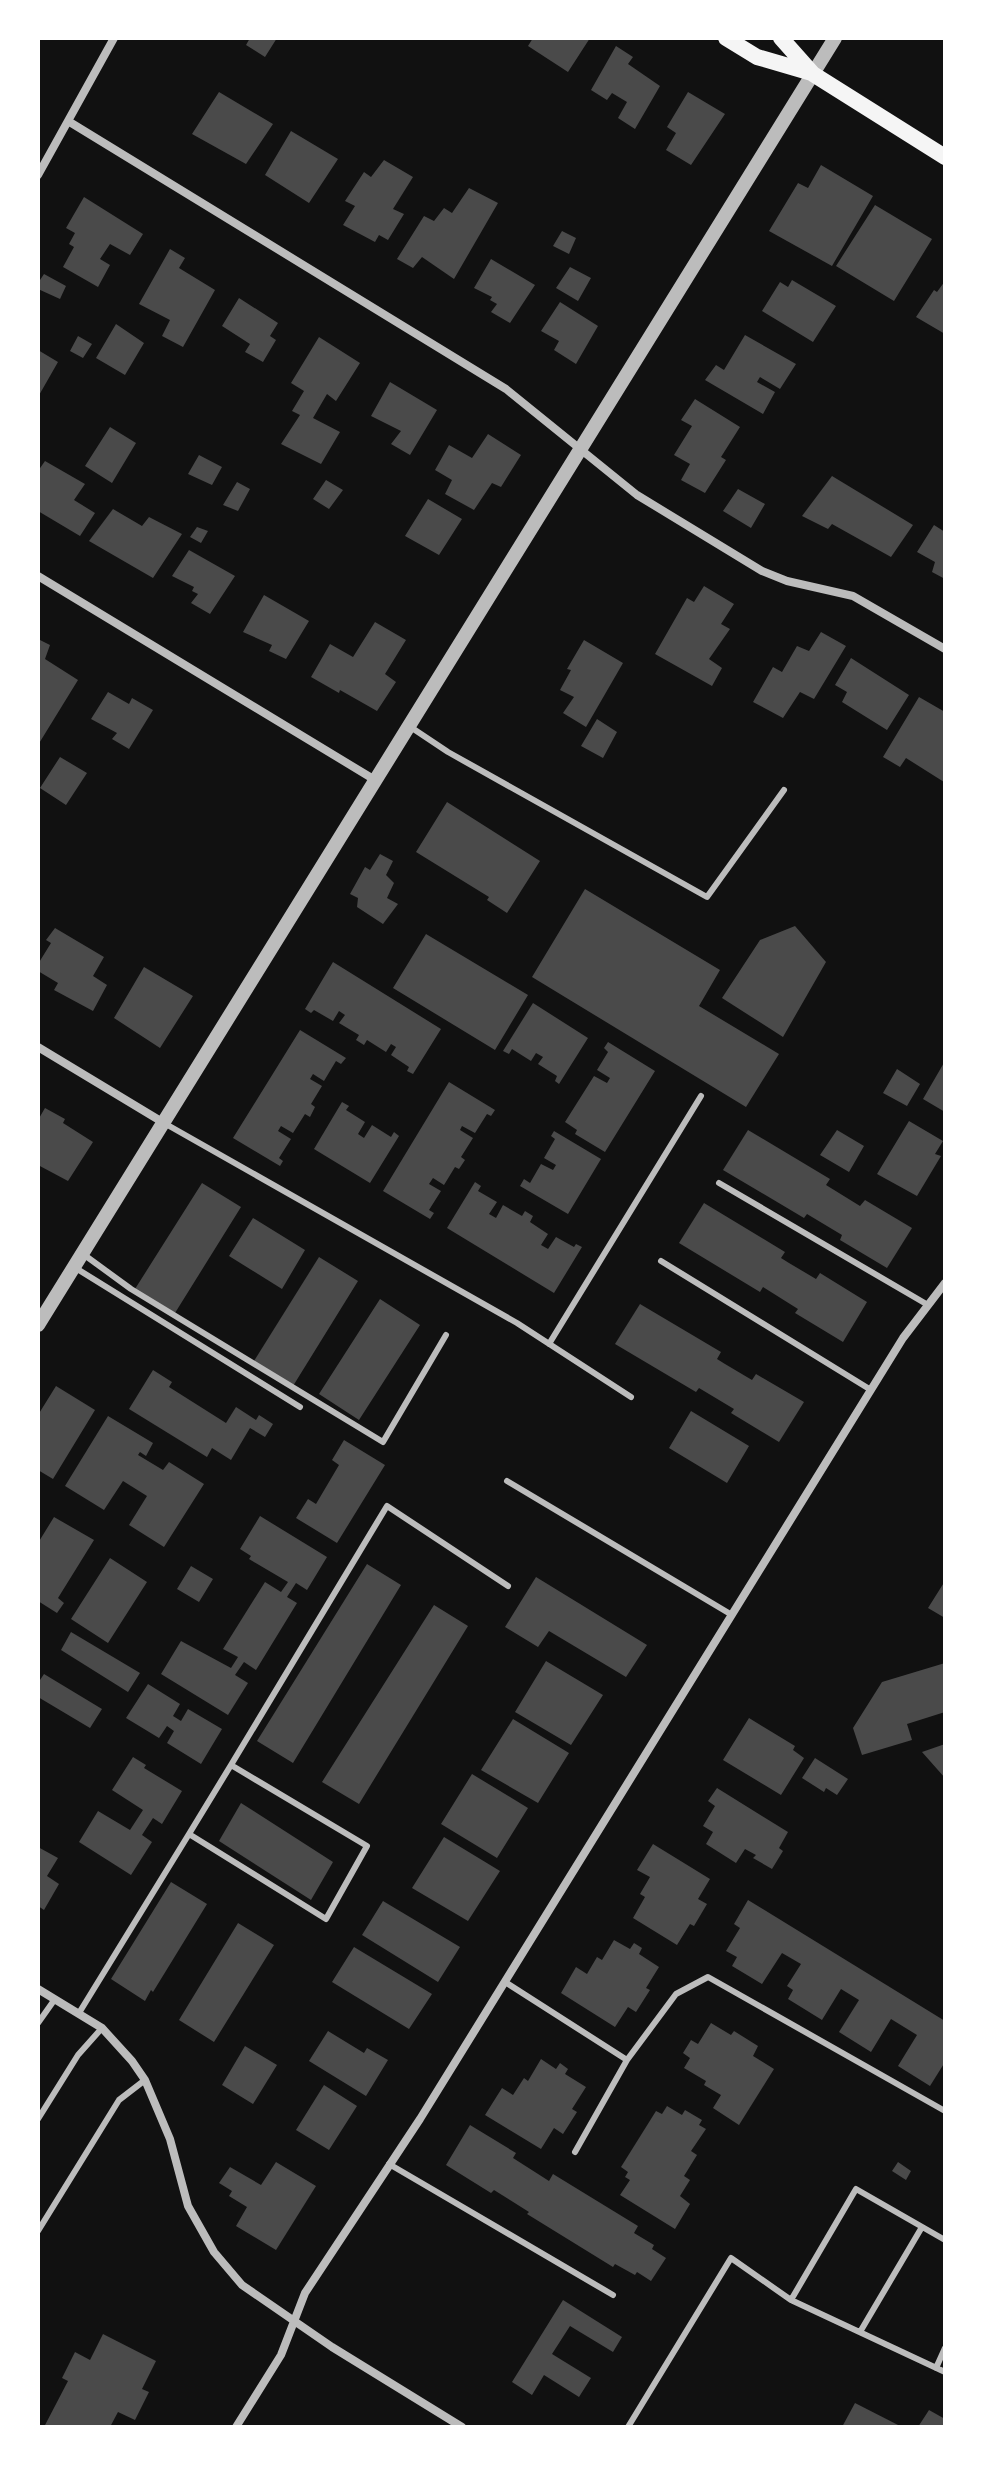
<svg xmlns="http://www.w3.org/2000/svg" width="983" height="2465" viewBox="0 0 983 2465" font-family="Georgia,serif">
<rect width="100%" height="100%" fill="#111"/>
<path fill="#4a4a4a" d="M250,38H277L265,57L246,45Z
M533,38H590L568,72L528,46Z
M616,46L633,57L628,64L660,86L635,129L618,118L627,102L612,93L607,100L591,90Z
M219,92L273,124L246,164L192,134Z
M688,92L725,114L691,165L666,150L676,133L667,127Z
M291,131L338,159L309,203L265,175Z
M384,160L413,177L393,209L404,214L388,240L379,235L375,242L343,225L355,206L345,201L364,172L371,177Z
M821,165L873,196L832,266L769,231L798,183L808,188Z
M469,188L498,203L454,279L422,257L413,268L397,259L424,216L434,221L444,208L452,213Z
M84,197L143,234L130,255L110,244L100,259L110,265L98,287L63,267L74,247L69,244L75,233L66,228Z
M875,205L932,239L894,301L836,266Z
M562,231L576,238L569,254L553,246Z
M170,249L185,258L179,268L215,290L183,347L162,336L170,320L139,304Z
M491,259L535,285L510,323L491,312L497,304L490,300L492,297L474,288Z
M570,267L591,278L578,301L556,288Z
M44,274L66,286L60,299L38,289V283Z
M792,280L836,306L813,342L762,311L780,282L788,287Z
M945,281V334L916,317L934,290L937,292Z
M239,298L278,323L270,336L276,340L263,362L245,352L250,344L222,326Z
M560,302L598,326L576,364L554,350L559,341L541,331Z
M116,324L144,343L125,375L96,358Z
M745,335L796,364L780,389L760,377L757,382L775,392L763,414L705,380L716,365L724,370Z
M78,336L92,344L83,358L70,351Z
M319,337L360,363L336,401L327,394L313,418L340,432L321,464L281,444L300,415L292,411L304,391L291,383Z
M38,350L58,362L38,397Z
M390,382L437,410L410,455L391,444L401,431L371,416Z
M695,399L740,427L721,457L726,460L705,493L681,480L690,464L674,455L692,426L681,420Z
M110,427L136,443L112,483L85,466Z
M488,434L521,455L501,487L492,483L474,510L445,494L452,480L435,470L449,445L472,458Z
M199,455L222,467L212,485L188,474Z
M45,461L85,484L74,500L95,513L80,536L38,511V471Z
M832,476L913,525L891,557L832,524L828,529L802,516Z
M326,480L343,490L329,509L313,499Z
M237,482L250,489L238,511L223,505Z
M738,489L765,504L751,528L723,511Z
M428,499L462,519L439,555L405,536Z
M113,509L142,526L149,517L182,534L153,578L89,541Z
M934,525L945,532V579L932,572L935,562L917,552Z
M197,527L208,531L201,543L190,537Z
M189,550L235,576L210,614L191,603L198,594L192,591L194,587L172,576Z
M704,586L734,604L721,624L730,629L709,659L722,668L712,686L655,654L687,598L694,602Z
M264,595L309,621L286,659L269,651L272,645L243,632Z
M375,622L406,640L385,674L396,682L377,711L340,690L339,693L311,677L330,644L353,657Z
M821,632L846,646L814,699L800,692L783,718L753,702L773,667L782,672L797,646L809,651Z
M38,639L50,645L45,659L78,680L38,745Z
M584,640L623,663L586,727L563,713L574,697L560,690L571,670L567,669Z
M851,658L909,695L887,730L842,702L847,692L835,685Z
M108,692L129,704L132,698L153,710L129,749L112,739L117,733L91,719Z
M919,697L945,712L944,782L906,758L900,767L883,757Z
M597,719L617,732L603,758L581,746Z
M60,757L87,773L66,805L40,788Z
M447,802L540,861L507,913L487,900L489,897L416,852Z
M380,854L393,861L386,875L394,883L387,898L398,904L383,924L357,907L358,898L350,894L365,867L370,870Z
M585,889L720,970L699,1006L779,1054L746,1107L532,977Z
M795,926L826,962L783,1037L722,998L760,940Z
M55,928L104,957L93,976L107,985L93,1011L54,990L58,983L38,971V964L51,943L46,940Z
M426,934L528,995L495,1050L393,988Z
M333,962L441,1029L413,1074L407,1071L409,1067L391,1055L396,1047L391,1044L386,1052L367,1040L364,1045L356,1040L359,1035L339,1023L345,1015L339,1011L333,1021L314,1010L311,1013L305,1009Z
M144,967L193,996L160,1048L114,1018Z
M533,1003L588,1038L559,1084L555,1081L557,1076L538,1064L543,1057L536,1053L531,1061L512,1049L509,1054L503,1051Z
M300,1030L346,1058L341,1064L336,1061L324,1081L313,1074L310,1079L322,1086L311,1104L315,1107L310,1117L305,1114L293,1133L281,1126L278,1131L291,1139L279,1158L283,1161L280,1166L233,1138Z
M608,1042L655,1071L605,1152L575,1134L577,1130L565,1122L594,1076L607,1083L610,1078L597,1070L608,1052L604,1048Z
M945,1061V1112L923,1099Z
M897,1069L920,1084L907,1106L883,1093Z
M449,1082L495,1110L491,1116L487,1114L475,1133L462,1126L460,1130L473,1138L461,1157L465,1160L459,1169L455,1167L444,1185L433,1178L429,1184L441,1191L429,1210L434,1213L430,1219L383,1191Z
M342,1102L349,1106L346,1110L365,1122L358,1134L364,1138L372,1125L391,1137L394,1132L399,1136L370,1183L314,1149Z
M45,1108L65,1119L63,1123L93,1142L68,1181L38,1165V1120Z
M909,1121L943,1141L935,1154L941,1156L917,1196L877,1174Z
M748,1130L830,1179L826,1185L860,1206L865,1200L912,1228L887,1268L840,1240L842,1235L807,1214L804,1218L723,1170Z
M837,1130L864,1146L849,1172L820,1155Z
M554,1131L601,1159L568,1214L520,1186L524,1179L530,1183L541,1164L553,1170L556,1165L544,1158L555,1139L551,1136Z
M475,1182L481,1186L478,1191L497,1202L489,1214L496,1218L503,1205L522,1216L525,1211L533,1216L530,1222L548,1234L541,1245L548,1249L556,1237L574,1247L576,1244L582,1247L554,1293L447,1228Z
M202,1183L241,1207L175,1313L135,1289Z
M704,1203L785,1252L781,1258L789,1263L816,1279L820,1273L867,1302L843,1342L795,1313L798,1309L763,1287L760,1292L679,1243Z
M253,1218L305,1250L282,1289L229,1256Z
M319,1257L358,1281L293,1386L254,1361Z
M380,1299L420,1325L359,1420L319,1394Z
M640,1304L721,1352L717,1359L725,1364L752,1380L756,1374L804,1402L779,1442L731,1413L734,1409L699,1388L696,1392L615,1344Z
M153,1370L172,1382L169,1387L226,1423L236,1407L256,1420L259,1415L273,1424L265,1437L250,1428L231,1460L212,1448L207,1457L129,1409Z
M56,1386L95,1410L53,1479L38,1470V1415Z
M691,1411L749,1446L727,1483L669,1448Z
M108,1416L153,1443L146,1456L140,1452L138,1455L163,1470L169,1462L204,1484L164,1547L129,1525L147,1496L123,1481L104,1510L65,1486Z
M344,1440L385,1465L337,1543L296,1518L308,1499L316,1504L339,1465L332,1460Z
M260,1516L327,1557L307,1590L296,1583L287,1597L297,1603L256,1670L244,1662L235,1675L248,1683L228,1715L161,1674L181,1641L231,1668L238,1657L223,1649L265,1582L281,1592L288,1582L249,1559L251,1556L240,1549Z
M54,1517L94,1540L58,1598L64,1603L57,1613L38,1601V1543Z
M110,1558L147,1582L108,1643L71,1619Z
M367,1564L401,1585L293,1763L257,1741Z
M191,1566L213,1579L199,1602L177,1589Z
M536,1577L647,1645L626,1677L549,1631L538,1647L505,1627Z
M945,1581V1618L928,1608Z
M434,1605L468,1626L359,1804L322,1782Z
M71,1632L140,1673L128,1692L61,1650Z
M546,1661L603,1695L571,1745L515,1712Z
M945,1663V1712L907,1724L912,1740L862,1755L853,1728L882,1682Z
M44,1674L102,1709L90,1728L38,1697V1683Z
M148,1684L180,1704L173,1716L181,1721L188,1709L222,1729L201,1764L167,1743L174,1731L167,1726L159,1738L126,1718Z
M749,1718L795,1746L793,1750L804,1758L781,1795L723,1760Z
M513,1719L569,1753L538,1803L481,1770Z
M945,1744V1778L922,1752Z
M133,1757L146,1765L144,1768L182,1791L162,1824L153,1818L142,1835L152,1842L131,1875L79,1842L98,1811L130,1830L143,1810L112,1790Z
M815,1758L848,1779L837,1795L826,1788L824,1792L802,1778Z
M472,1774L528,1808L497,1858L441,1824Z
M717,1788L788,1832L779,1848L783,1851L772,1869L753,1858L756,1855L745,1849L736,1863L706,1844L713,1832L703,1826L715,1806L708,1801Z
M241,1803L333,1862L311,1900L219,1841Z
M444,1837L500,1871L468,1921L412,1888Z
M653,1844L710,1879L698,1899L707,1904L694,1926L690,1924L677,1945L633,1918L645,1897L640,1894L650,1877L637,1870Z
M38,1847L58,1858L47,1876L59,1884L44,1910L38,1906Z
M171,1882L207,1904L153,1992L151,1990L145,2001L111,1979Z
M748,1900L945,2021V2062L930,2086L898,2066L917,2035L891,2019L871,2052L839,2032L859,2000L841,1989L822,2020L788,1999L793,1990L787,1986L801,1964L782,1953L762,1984L732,1966L737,1957L726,1951L740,1928L734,1924Z
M383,1901L460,1947L438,1982L362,1935Z
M238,1923L274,1945L214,2042L179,2020Z
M614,1940L630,1949L634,1943L642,1948L639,1954L659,1967L646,1988L650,1990L636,2012L628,2007L615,2027L561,1993L576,1967L587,1974L597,1957L602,1960Z
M354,1947L432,1994L409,2029L332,1982Z
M711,2023L731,2035L734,2031L758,2046L753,2056L774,2069L739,2125L713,2108L721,2095L704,2085L706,2081L684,2068L690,2058L683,2053L691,2040L698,2044Z
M328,2031L364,2053L367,2048L388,2060L366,2096L309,2061Z
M245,2046L277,2065L253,2104L222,2085Z
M541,2059L556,2069L560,2063L568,2069L565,2074L586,2087L572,2109L577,2112L563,2134L554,2128L541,2149L485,2115L502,2088L513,2095L524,2078L528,2081Z
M324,2085L357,2106L329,2150L296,2130Z
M667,2106L682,2115L685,2110L702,2120L699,2125L706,2129L691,2151L697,2155L684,2176L690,2180L680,2196L690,2204L675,2229L620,2195L630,2180L625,2177L628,2172L621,2167L656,2111L662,2114Z
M470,2125L516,2153L513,2158L549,2181L553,2174L638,2226L634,2233L654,2245L652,2249L666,2258L651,2281L637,2272L635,2275L615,2264L613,2267L527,2214L529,2212L494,2190L491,2193L446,2165Z
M276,2162L316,2186L276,2250L236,2226L247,2207L229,2196L232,2191L219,2183L230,2167L261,2185Z
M898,2162L911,2171L906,2180L892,2171Z
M563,2300L622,2337L613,2352L570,2326L552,2354L591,2378L579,2397L544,2375L532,2395L512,2382Z
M103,2334L156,2361L142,2389L149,2392L135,2420L118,2412L110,2427H44L68,2381L62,2378L75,2352L90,2360Z
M855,2403L902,2427H842Z
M929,2410L945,2419V2427H918Z"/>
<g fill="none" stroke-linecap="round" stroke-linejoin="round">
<path stroke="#bcbcbc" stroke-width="6" d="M409,726L448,752L707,897L784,790
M164,1123L517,1323L631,1397
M719,1183L928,1305
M83,1254L131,1289L383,1442L446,1335
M661,1261L871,1390
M74,1267L300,1407
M549,1344L701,1096
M507,1481L732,1615
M231,1765L387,1506L508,1586
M505,1982L627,2060L676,1994L708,1977L945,2111
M79,2013L189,1834L326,1919L367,1846L231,1765L189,1834
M38,2023L55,1999
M38,2119L78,2055L102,2028
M575,2152L627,2060
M389,2164L613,2295
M38,2231L119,2100L145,2080
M945,2240L856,2189L791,2300L945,2372
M860,2332L922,2227
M936,2368L945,2348
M628,2427L731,2258L791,2300"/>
<path stroke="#bcbcbc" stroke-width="8" d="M68,121L506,389L637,495L762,571L787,581L853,596L945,649
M38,175L114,38
M38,576L375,780
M38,1047L164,1123
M38,1989L102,2028L132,2061L145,2080L170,2139L188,2206L214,2252L242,2285L332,2347L462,2427
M236,2427L281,2355L305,2293L420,2119L903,1338L945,1283"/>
<path stroke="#bcbcbc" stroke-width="14" d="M38,1325L835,38"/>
<path stroke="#f5f5f5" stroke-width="16" d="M726,38L757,57L812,73
M781,38L813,74L945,157"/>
</g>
<rect width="983" height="2465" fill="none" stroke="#ffffff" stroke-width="80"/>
</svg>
